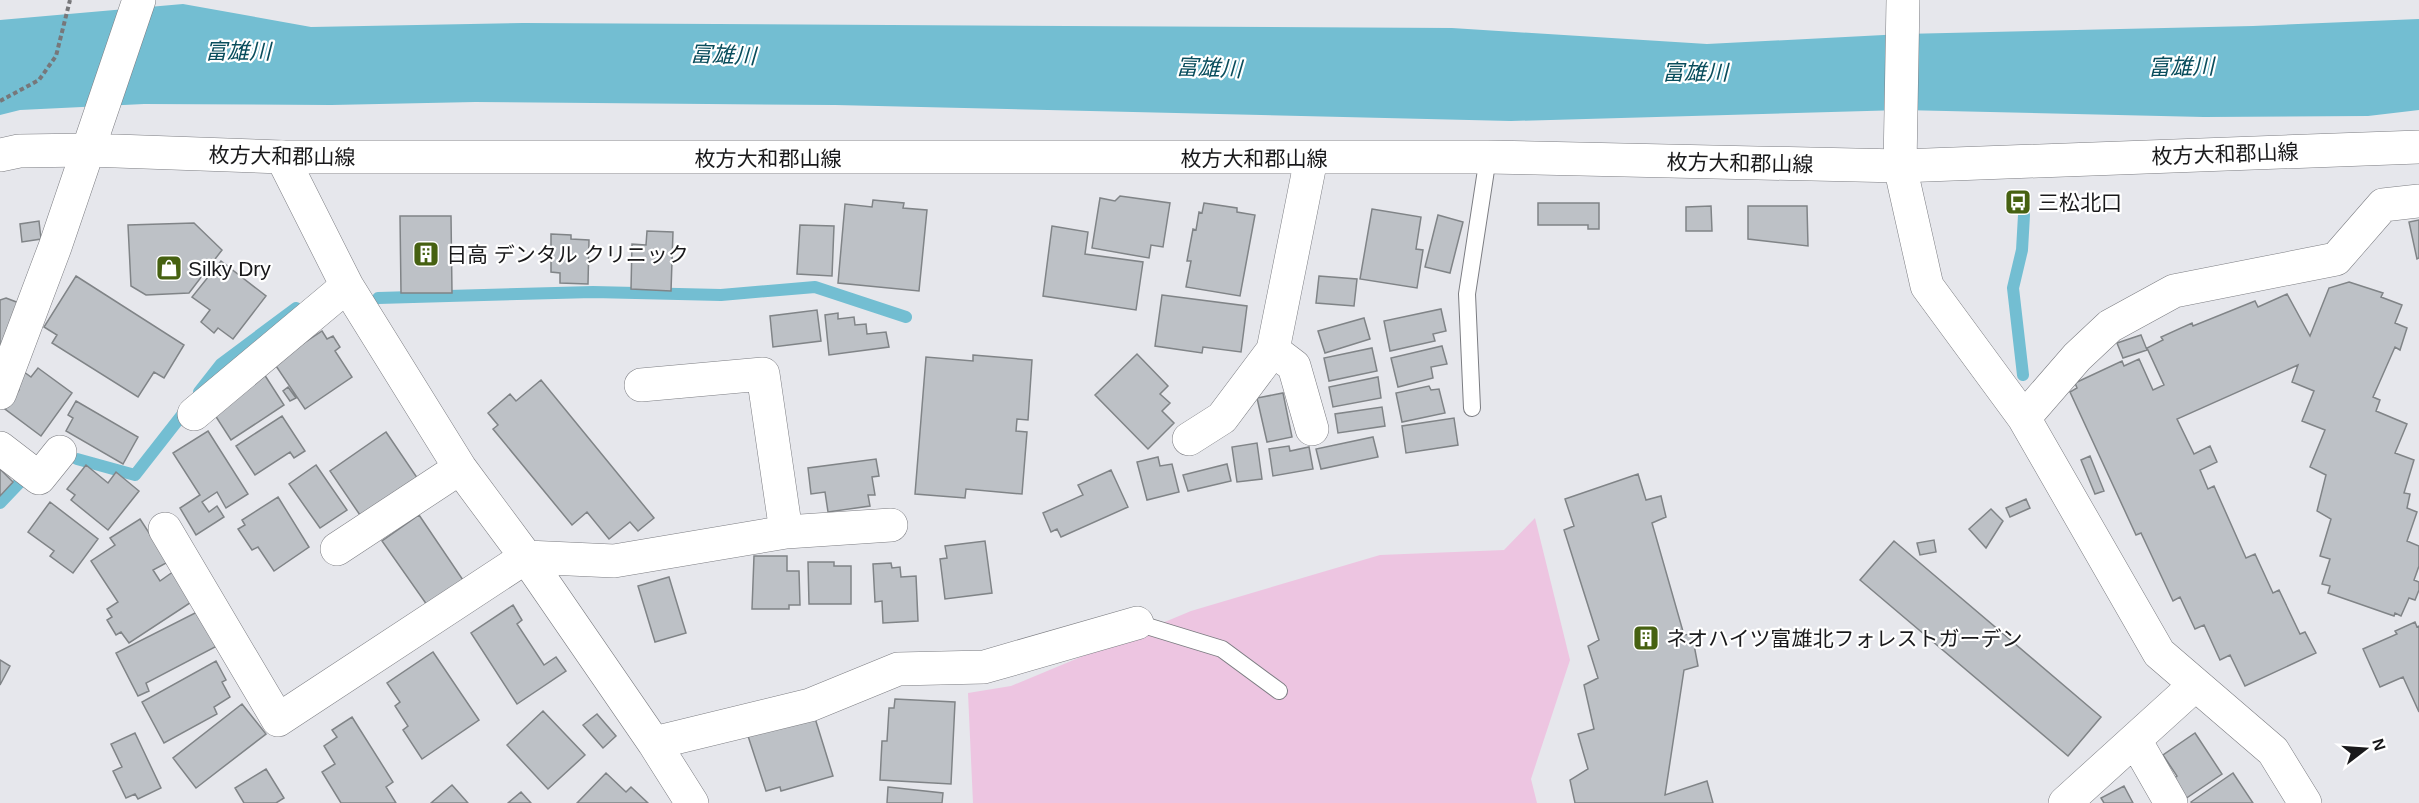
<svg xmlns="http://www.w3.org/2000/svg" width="2419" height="803" viewBox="0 0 2419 803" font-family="Helvetica,'Noto Sans JP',sans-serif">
<rect width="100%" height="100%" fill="#e6e7ec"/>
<path fill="#edc5e1" d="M1535,518L1570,660L1531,779L1537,803H973L968,693L1011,686L1191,611L1380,555L1504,550Z"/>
<path fill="#73bed2" d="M183,4L311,27L523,23L1452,28L1707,44L1903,34L2253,26L2419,19V110L2368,116L2204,117L1902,110L1511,121L835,105L475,102L331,105L144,104L20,110L0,115V20Z"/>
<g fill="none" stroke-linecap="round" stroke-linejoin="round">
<path stroke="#73bed2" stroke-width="12" d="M378,298L593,292L721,295L815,287L906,317
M2023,375L2013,288L2022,250L2024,215
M199,392L221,364L296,308
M77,459L135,475L189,406
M0,503L21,481"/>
</g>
<path fill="#bdc1c6" stroke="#808487" stroke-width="1.5" d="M1120,196L1170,203L1163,247L1151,245L1149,258L1092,248L1100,198L1115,201Z
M873,200L904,203L903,208L927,210L919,291L838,283L845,204L872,207Z
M1204,203L1237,208V212L1255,215L1240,296L1186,287L1191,261H1187L1193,229L1196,230L1199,212L1202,213Z
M1538,203H1599V229H1588V225H1538Z
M1711,206L1712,231H1686V207Z
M1748,206H1807L1808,246L1748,239Z
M1372,209L1421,217L1416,249L1423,250L1417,288L1360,279Z
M1438,215L1463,222L1450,273L1425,267Z
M400,216H451L452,293H401Z
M2419,220V258L2417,259L2409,222Z
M39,221L41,239L22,242L20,224Z
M194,223L222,250L189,293L146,295L131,286L128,225Z
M800,225L834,226L832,276L797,274Z
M1052,226L1088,232L1085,254L1143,262L1136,310L1043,296Z
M647,231L673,232L671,291L631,289L632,244L646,245Z
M551,234L571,235V239L589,240L588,284L560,283V273L551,272Z
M221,261L266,296L233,339L218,328L214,333L201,322L210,310L192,297Z
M76,276L184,345L164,378L154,372L138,397L52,343L57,335L44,327Z
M1319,276L1357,279L1354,306L1316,303Z
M2349,282L2383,293L2381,297L2402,305L2395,323L2407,328L2400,350L2395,347L2373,397L2380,400L2376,411L2407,424L2395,453L2414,460L2404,493L2410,494L2407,508L2417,512L2407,541L2419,546V566L2414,580L2419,582V590L2415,600L2409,598L2401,616L2395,613L2394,616L2328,593L2330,586L2322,584L2330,559L2320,556L2331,519L2317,511L2326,475L2310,467L2325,430L2302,421L2314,391L2292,382L2298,365L2177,419L2194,454L2210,446L2217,462L2200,470L2208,489L2214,486L2246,558L2255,554L2273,593L2279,590L2300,634L2305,632L2316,653L2245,686L2230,655L2220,660L2204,625L2195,629L2180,597L2173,601L2141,533L2136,535L2070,392L2077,388L2075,383L2122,361L2124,366L2139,359L2153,390L2164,385L2147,348L2163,340L2161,337L2192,323L2193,326L2255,301L2258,307L2287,294L2310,336L2329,288Z
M1162,295L1247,306L1241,352L1203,347L1202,353L1155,346Z
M6,298L19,303L0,350V300Z
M1441,309L1446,331L1433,334L1435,341L1390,351L1384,321Z
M817,310L821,341L773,347L770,316Z
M838,313V319L854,317L855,325L866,324L867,334L886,332L889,347L829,355L825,315Z
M1364,318L1370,339L1325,353L1318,331Z
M322,331L327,339L333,336L340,347L335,351L352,377L305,409L274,363Z
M2141,335L2147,350L2123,358L2117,343Z
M1442,346L1447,364L1431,367L1433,378L1398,387L1391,358Z
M1372,348L1377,371L1329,381L1324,358Z
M1137,354L1168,386L1160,394L1170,403L1162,411L1174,423L1148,449L1095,395Z
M973,355L1032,360L1028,420L1017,419L1016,431L1027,432L1022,494L966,489L965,498L915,494L926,357L973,361Z
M38,368L72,393L41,436L5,409L19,390L14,386L24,372L31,377Z
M264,374L284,405L231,440L211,409Z
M1378,377L1381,398L1333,407L1329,387Z
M541,380L654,518L638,531L630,522L609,539L587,512L572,525L493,429L498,425L488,413L510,394L516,401Z
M1429,386L1431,390L1439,389L1445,413L1402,422L1396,393Z
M288,387L296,398L290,401L283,391Z
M1283,393L1292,437L1267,442L1257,398Z
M76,401L138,437L123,464L66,431L73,418L68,415Z
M1382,407L1385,426L1338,433L1335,414Z
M282,416L305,451L294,458L290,452L255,475L236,446Z
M1454,418L1458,445L1406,453L1402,426Z
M208,431L248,494L226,508L217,492L202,502L209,512L217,506L224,517L196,535L180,508L200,495L173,453Z
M386,432L418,479L362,518L330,471Z
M1373,437L1378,457L1321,469L1316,449Z
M1257,443L1262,479L1237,482L1232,447Z
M1289,446L1290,451L1309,447L1313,469L1273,476L1269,449Z
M2090,456L2104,491L2095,494L2081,460Z
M1158,457L1160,466L1172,464L1179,492L1147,500L1137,462Z
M876,459L879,476L872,477L875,495H868L870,506L828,512L825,492L811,494L808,468Z
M1227,464L1231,481L1188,491L1183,475Z
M86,465L108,483L116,472L139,491L108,530L71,500L75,495L67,489Z
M316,465L347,510L320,528L289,484Z
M0,469L13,482L0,496Z
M1111,470L1128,507L1061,537L1057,529L1051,532L1043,513L1083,495L1078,485Z
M1638,474L1646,500L1661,496L1666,517L1652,523L1684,635L1692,634L1698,666L1684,670L1665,795L1707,781L1713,803H1575L1570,780L1588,769L1578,734L1594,729L1584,685L1598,678L1588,646L1599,640L1564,530L1574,526L1565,499Z
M278,497L309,547L274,571L258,547L252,550L238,529L245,525L242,520Z
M2026,499L2030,508L2010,517L2006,508Z
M50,502L98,539L73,573L50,556L54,551L28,532Z
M1991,509L2003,521L1986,548L1969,529Z
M419,515L463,580L427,605L382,541Z
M140,519L168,562L153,570L160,581L177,569L196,599L129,643L121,632L116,635L107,620L112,617L107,609L118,602L91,561L115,545L110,538Z
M1934,540L1936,552L1920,555L1917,543Z
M985,541L992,593L945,599L940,559L947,558L945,546Z
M1894,541L2101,717L2068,756L1860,580Z
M754,556H787V571H799L800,605H789V609H752Z
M808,562H834V566H851V604H809Z
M891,563L892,568L900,567L901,577L916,576L918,621L883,623L882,601L875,602L873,564Z
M669,577L686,633L655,642L638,586Z
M513,605L522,620L517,624L544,665L556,657L566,671L517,704L471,633Z
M199,611L217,646L146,683L149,691L138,696L116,653Z
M2415,622L2417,627L2419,626V712L2403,677L2380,687L2363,649L2397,634L2395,631Z
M433,652L479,720L422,759L403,730L408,726L395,706L400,702L387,683Z
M0,660L10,666L0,685Z
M216,661L226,680L222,682L230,697L214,707L217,714L164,743L142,702Z
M895,699L955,702L951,784L880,780L882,741H887L889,708H894Z
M242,704L266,734L196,788L173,758Z
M543,711L585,755L548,789L507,745Z
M597,714L616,736L603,748L583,725Z
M814,715L833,776L781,791L780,787L766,791L748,736Z
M352,717L393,782L386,787L396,803H341L322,772L335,764L324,746L337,737L332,730Z
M135,733L161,788L138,799L135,794L126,798L113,771L122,767L111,744Z
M2195,733L2222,774L2185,799L2172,780L2177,776L2163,755Z
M266,769L284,798L276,803H244L235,788Z
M606,773L626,792L631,787L648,803H577Z
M2233,773L2253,803H2192L2191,802Z
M452,785L468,803H431Z
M2124,786L2133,803H2104L2101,798Z
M888,787L943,793L942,803H887Z
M521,792L531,803H508Z"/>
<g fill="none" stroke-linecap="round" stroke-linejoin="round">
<defs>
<path id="lane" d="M1472,408L1467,294L1488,157
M1137,623L1222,649L1279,691"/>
<path id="street" d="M1903,0L1900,166L1927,286L2024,418L2159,653L2273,751L2305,803
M282,157L347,286L460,468L526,557L654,743L692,803
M1273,350L1294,366L1312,429
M641,385L763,374L786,532
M0,393L55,247L88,150
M194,414L347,286
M2024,418L2077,357L2110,326L2174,291L2336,259L2383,205L2419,201
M1189,439L1222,418L1273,350L1311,159
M0,448L39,478L60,452
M165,529L278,720L526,557L614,561L786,532L891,525
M337,549L460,468
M2135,740L2171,803
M654,743L810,705L898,669L984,667L1137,623
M2065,803L2195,685"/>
<path id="primary" d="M88,150L139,0
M0,155L19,151L88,150L282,157H1488L1900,166L2419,147"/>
</defs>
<use href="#lane" stroke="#7c7d82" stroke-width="18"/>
<use href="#street" stroke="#7c7d82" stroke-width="34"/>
<use href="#primary" stroke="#7c7d82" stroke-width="34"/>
<path stroke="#77777a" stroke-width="4" stroke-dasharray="4.5 3" stroke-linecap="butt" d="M0,101L39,80L56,56L70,0"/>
<use href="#lane" stroke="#fff" stroke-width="16"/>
<use href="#street" stroke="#fff" stroke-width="33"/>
<use href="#primary" stroke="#fff" stroke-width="33"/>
</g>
<defs>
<symbol id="bus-square" viewBox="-11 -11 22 22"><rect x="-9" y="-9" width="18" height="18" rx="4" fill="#466111" stroke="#fff"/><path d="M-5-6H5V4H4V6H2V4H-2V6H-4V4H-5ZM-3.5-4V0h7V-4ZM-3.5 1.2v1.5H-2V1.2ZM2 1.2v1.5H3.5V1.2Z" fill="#fff"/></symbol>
<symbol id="building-square" viewBox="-11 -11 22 22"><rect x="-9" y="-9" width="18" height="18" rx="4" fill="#466111" stroke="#fff"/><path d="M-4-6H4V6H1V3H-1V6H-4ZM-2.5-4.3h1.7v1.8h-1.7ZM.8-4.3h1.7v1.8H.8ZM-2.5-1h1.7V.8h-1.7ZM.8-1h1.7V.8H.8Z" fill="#fff"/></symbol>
<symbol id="shop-square" viewBox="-11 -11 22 22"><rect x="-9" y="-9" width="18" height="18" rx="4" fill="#466111" stroke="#fff"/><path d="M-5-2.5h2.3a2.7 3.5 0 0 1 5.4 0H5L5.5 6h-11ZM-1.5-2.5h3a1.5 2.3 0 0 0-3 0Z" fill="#fff"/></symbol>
</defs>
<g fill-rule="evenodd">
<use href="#bus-square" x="2003" y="187" width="30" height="30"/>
<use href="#building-square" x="411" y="239" width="30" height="30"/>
<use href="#shop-square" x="154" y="253" width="30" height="30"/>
<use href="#building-square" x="1631" y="623" width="30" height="30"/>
</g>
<g text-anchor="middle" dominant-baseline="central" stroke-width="4.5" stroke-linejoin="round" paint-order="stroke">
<g font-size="21" fill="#19191b" stroke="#fff">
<text transform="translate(2225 154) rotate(-2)">枚方大和郡山線</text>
<text transform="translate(282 156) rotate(1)">枚方大和郡山線</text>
<text x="768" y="158">枚方大和郡山線</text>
<text x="1254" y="158">枚方大和郡山線</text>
<text transform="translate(1740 163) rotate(1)">枚方大和郡山線</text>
</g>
<g font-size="21" fill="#19191b" stroke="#fff" text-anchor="start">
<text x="2038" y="202">三松北口</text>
<text x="446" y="254">日高 デンタル クリニック</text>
<text x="188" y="268">Silky Dry</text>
<text x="1666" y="638">ネオハイツ富雄北フォレストガーデン</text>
</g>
<g font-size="22" font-style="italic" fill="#094d5c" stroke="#fff">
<text x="238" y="51">富雄川</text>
<text transform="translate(723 55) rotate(2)">富雄川</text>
<text transform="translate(2181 67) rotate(-1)">富雄川</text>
<text transform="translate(1209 68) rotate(2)">富雄川</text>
<text x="1695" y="72">富雄川</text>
</g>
</g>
<g transform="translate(2365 749) rotate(73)" stroke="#ffffff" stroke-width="4.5" paint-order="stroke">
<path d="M0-4.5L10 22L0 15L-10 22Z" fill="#19191b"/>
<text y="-9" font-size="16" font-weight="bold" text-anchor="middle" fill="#19191b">N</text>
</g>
</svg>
